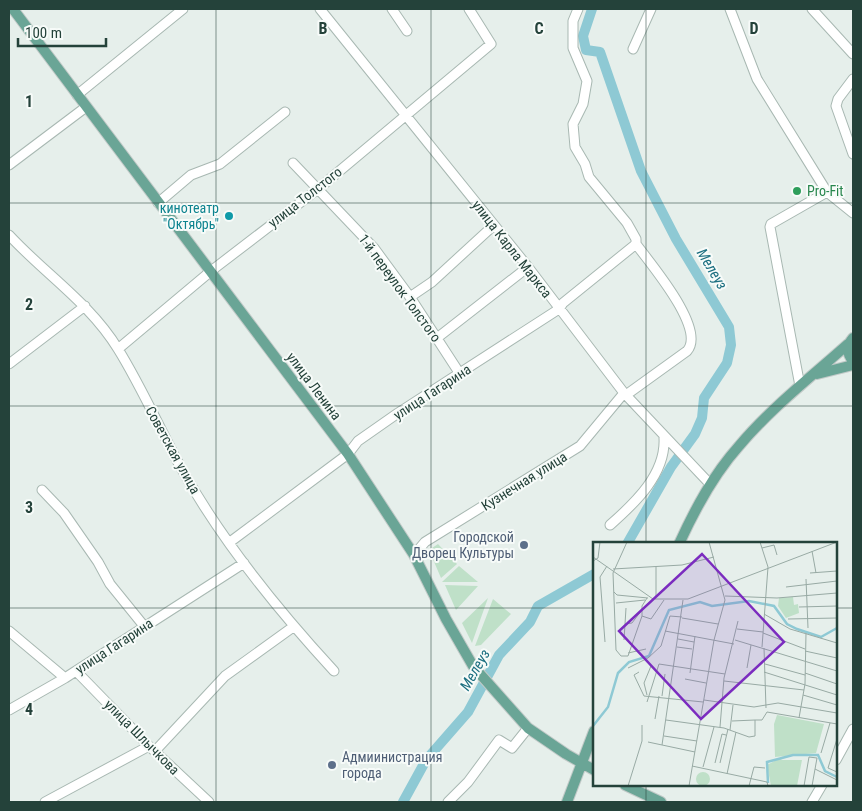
<svg xmlns="http://www.w3.org/2000/svg" width="862" height="811" viewBox="0 0 862 811" font-family="'Roboto Condensed',sans-serif">
<rect width="100%" height="100%" fill="#e6efeb"/>
<path fill="#bfe0c8" d="M438,544L457,564L441,578L429,550Z
M459,566L478,582H442Z
M445,585L478,586L456,610Z
M488,598L472,643L462,623Z
M493,599L511,614L481,645L475,646Z"/>
<g fill="none" stroke-linecap="round" stroke-linejoin="round">
<path stroke="#8ec9d4" stroke-width="10" d="M592,9L583,36L586,50L600,52L641,171L676,239L729,327L731,345L727,363L704,398L702,418L695,434L671,467L627,544
M403,802L426,760L468,712L499,655L530,622L538,606L594,574"/>
<defs>
<path id="minor" d="M320,9L528,267L624,393L710,484
M392,9L407,31
M578,9L573,21V48L587,81L583,104L573,124L575,147L585,164L589,177L627,223L636,239V244
M730,9L757,79L827,192L853,213
M812,9L853,54
M633,49L651,9
M853,79L838,99L836,106L853,154
M77,95L183,9
M293,163L374,248L410,297L460,374
M9,165L86,107
M158,203L191,175L220,164L285,112
M9,235C45,274 90,303 118,349C141,386 159,427 180,466C221,540 276,608 334,671
M410,297L432,282L494,225
M437,338L528,267
M118,349L211,271L318,189L491,44L469,9
M9,364L85,306
M800,386L770,227L771,224L827,192
M626,395L687,351C707,329 649,262 636,244
M42,490L64,513L98,562L110,584L144,626
M610,525C635,503 666,474 664,438
M230,542L348,454L358,441L398,413L559,309L563,303L636,244
M414,555L425,542L580,446L624,393
M9,631L65,678
M76,671L149,746L209,802
M9,710L65,678L244,563
M155,751L225,676L293,627
M836,760L853,729
M45,802L149,746
M448,802L468,782L499,740L512,748L528,728
M812,802L822,785"/>
<path id="major" d="M13,9L348,454L414,555L446,619L473,666L528,728L566,754L594,770
M853,338C847,345 846,353 853,361
M817,374L853,365
M679,544C695,509 713,475 739,446C771,408 811,377 848,344
M625,785L661,802
M567,802L594,731"/>
</defs>
<use href="#minor" stroke="#a8b8b2" stroke-width="11"/>
<use href="#major" stroke="#c2cac8" stroke-width="12"/>
<use href="#minor" stroke="#fff" stroke-width="9"/>
<use href="#major" stroke="#6aa596" stroke-width="10"/>
</g>
<path fill="none" stroke="#24423a" stroke-width="1" stroke-opacity="0.55" d="M216,9V802M431,9V802M646,9V544M9,203H853M9,406H853M9,608H594M836,608H853M646,785V802"/>
<circle fill="#2e9e5b" stroke="#f7fbf9" stroke-width="2" cx="797" cy="191" r="5"/>
<circle fill="#0f9aa8" stroke="#f7fbf9" stroke-width="2" cx="229" cy="216" r="5"/>
<g fill="#5c6f8a" stroke="#f7fbf9" stroke-width="2">
<circle cx="524" cy="545" r="5"/>
<circle cx="332" cy="765" r="5"/>
</g>
<g text-anchor="middle" dominant-baseline="central" stroke-width="4" stroke-linejoin="round" paint-order="stroke">
<g font-size="14" fill="#27864d" stroke="#f7fbf9" text-anchor="start">
<text x="807" y="191">Pro-Fit</text>
</g>
<g font-size="14" fill="#24423a" stroke="#f7fbf9">
<text transform="translate(305 197) rotate(-38)">улица Толстого</text>
<text transform="translate(512 249) rotate(52)">улица Карла Маркса</text>
<text transform="translate(400 288) rotate(54)">1-й переулок Толстого</text>
<text transform="translate(314 386) rotate(53)">улица Ленина</text>
<text transform="translate(432 392) rotate(-33)">улица Гагарина</text>
<text transform="translate(173 450) rotate(61)">Советская улица</text>
<text transform="translate(524 481) rotate(-32)">Кузнечная улица</text>
<text transform="translate(114 646) rotate(-33)">улица Гагарина</text>
<text transform="translate(142 737) rotate(45)">улица Шлычкова</text>
</g>
<g font-size="14" fill="#0d838f" stroke="#f7fbf9" text-anchor="end">
<text x="219" y="208">кинотеатр<tspan x="219" dy="16">"Октябрь"</tspan></text>
</g>
<g font-size="14" fill="#4e5e75" stroke="#f7fbf9" text-anchor="end">
<text x="514" y="537">Городской<tspan x="514" dy="16">Дворец Культуры</tspan></text>
<text x="342" y="757" text-anchor="start">Адмиинистрация<tspan x="342" dy="16">города</tspan></text>
</g>
<g font-size="15" font-style="italic" fill="#1c6f80" stroke="#f7fbf9">
<text transform="translate(712 269) rotate(59)">Мелеуз</text>
<text transform="translate(475 670) rotate(-60)">Мелеуз</text>
</g>
</g>
<g transform="translate(593 542)">
<rect width="244" height="244" fill="#e6efeb"/>
<path d="M200,55L201,63L205,62L206,71L193,76L185,64L186,56ZM184,173L231,182L223,211L182,215L181,182ZM191,214L188,218H209L204,244H178L174,223ZM103 237a7 7 0 1 1 14 0a7 7 0 1 1-14 0Z" fill="#bfe0c8"/>
<path fill="none" stroke="#8ec9d4" stroke-width="2.5" d="M0,184L15,165L25,131L36,120L56,114L76,68L107,60L119,64L156,59L181,64L194,82L204,87L228,95L244,86M175,241L174,220L200,213H225L232,229L244,235"/>
<path fill="none" stroke="#98aaa4" stroke-width="1" d="M34,0L20,31L23,108L28,114H35L49,74V64L54,56M167,0L175,25L169,105M169,6L181,3L184,13M219,9L223,31M0,15L60,57M0,19L5,16L7,0M20,27L89,23L121,15M217,31L244,29M213,37L215,86M193,45L244,39M21,50L24,53L55,56M63,54V25M132,54L184,56L244,51M62,57H95L244,0M23,61L52,58M206,65L244,64M171,72L197,87L244,101M49,74L58,77L71,58M89,76L125,82M195,77L244,76M32,82L39,81L48,69M144,87L170,90M72,89L141,102M170,91L212,107M85,97L101,100M31,98L33,66M142,98L244,129M12,100L7,35L14,24M84,105L99,107M171,106L173,166M212,109L244,116M35,111L53,107M172,122L212,133M35,126L55,116L68,104L77,74L89,75M154,126L158,103M46,130L41,133L51,154L110,160M171,130L244,153M97,131L102,94M212,131L244,142M92,137L113,141M131,139L211,148M54,153L51,141L58,124M210,153L244,163M69,154L72,132M111,158L161,165L185,161L244,171M54,160L66,122L132,132M174,170L244,182M206,176L212,142L213,91M62,177L66,154M73,178L131,186L156,195L162,194V178H169L174,170M139,179L162,178M127,185L131,136L145,79M137,188L140,163M71,194L104,199M244,197L235,226L244,230M55,200L102,210M69,203L90,58M228,211L237,181M122,221L129,192L133,193M127,221L135,187M99,224L174,240L175,244M110,225L121,185M222,227L244,238M134,232L143,190M35,244L49,199V183M96,244L121,98L132,58L116,0M156,244L161,225L172,226M211,244L216,215L224,216L219,244"/>
<path fill="#7b2cbf" fill-opacity="0.15" stroke="#7b2cbf" stroke-width="2.5" d="M109,12L191,100L108,177L26,89Z"/>
<rect width="244" height="244" fill="none" stroke="#24423a" stroke-width="2.5"/>
</g>
<g font-size="16" text-anchor="middle" font-weight="bold" fill="#24423a" stroke="#f7fbf9" stroke-width="4" stroke-linejoin="round" paint-order="stroke">
<text x="323" y="34">B</text>
<text x="539" y="34">C</text>
<text x="754" y="34">D</text>
<text x="29" y="107">1</text>
<text x="29" y="310">2</text>
<text x="29" y="513">3</text>
<text x="29" y="715">4</text>
</g>
<rect width="862" height="811" fill="none" stroke="#24423a" stroke-width="20"/>
<path d="M18 38v8h88v-8" fill="none" stroke="#24423a" stroke-width="2.5"/>
<text x="25" y="38" font-size="15" fill="#24423a" stroke="#f7fbf9" stroke-width="4" paint-order="stroke">100 m</text>
</svg>
